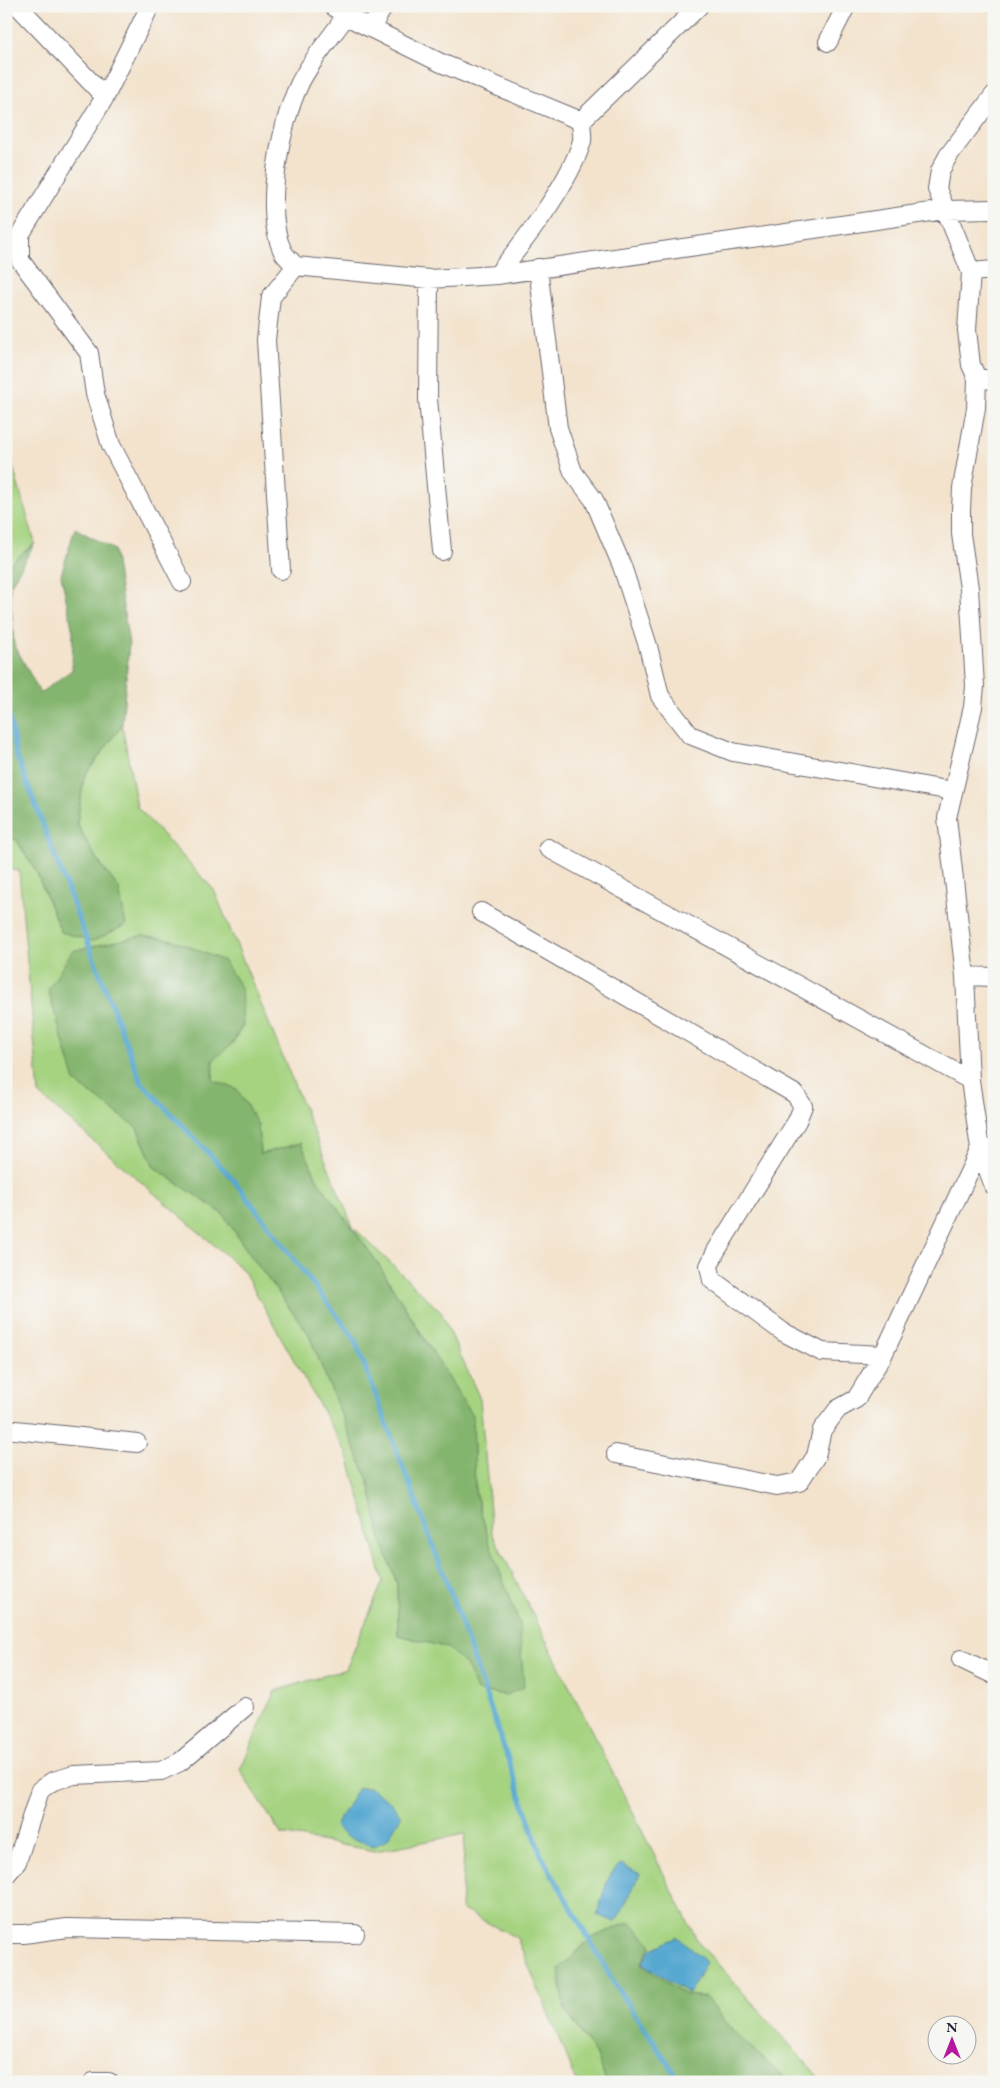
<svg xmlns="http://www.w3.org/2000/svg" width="1000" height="2088" viewBox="0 0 1000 2088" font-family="'EB Garamond',serif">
<rect width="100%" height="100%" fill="#f6f6f2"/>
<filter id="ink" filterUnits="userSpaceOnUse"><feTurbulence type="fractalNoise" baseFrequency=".02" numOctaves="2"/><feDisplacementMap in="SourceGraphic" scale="10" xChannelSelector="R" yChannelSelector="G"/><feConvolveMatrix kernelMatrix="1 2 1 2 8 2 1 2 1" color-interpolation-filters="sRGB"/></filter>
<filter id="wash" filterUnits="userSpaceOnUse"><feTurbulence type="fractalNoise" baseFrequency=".0096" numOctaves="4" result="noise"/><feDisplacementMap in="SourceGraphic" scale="20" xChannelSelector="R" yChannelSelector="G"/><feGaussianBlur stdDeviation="1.12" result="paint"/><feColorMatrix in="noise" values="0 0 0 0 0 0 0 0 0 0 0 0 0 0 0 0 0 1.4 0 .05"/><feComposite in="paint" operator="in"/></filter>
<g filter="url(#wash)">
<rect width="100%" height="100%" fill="#f3e3cd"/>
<path fill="#a5d380" stroke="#647a5e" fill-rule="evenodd" d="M6,443L35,543L6,567Z
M122,725L137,807L214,890L353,1227L441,1312L480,1399L492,1533L698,1942L823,2082H789L737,2035L705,1997L685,1995L640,1964L564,2008L598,2058L606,2082H577L517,1938L461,1909L465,1834L375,1851L281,1834L240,1770L275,1691L346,1669L383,1581L348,1456L243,1270L39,1094L19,871L6,869V838L16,839L36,871L61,932L119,889L96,858L77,824L84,777ZM243,1025L232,1044L213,1060V1080L258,1125L260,1154L301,1143L318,1181L375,1259L473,1417L475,1491L490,1545L469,1668L448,1648L398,1635L397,1584L380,1535L369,1483L308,1333L248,1252L223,1214L154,1167L137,1128Z"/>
<path fill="#84b56e" stroke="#536c54" d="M75,528L114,550L129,644L122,725L84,777L77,824L96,858L119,889L126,925L93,941L61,932L36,871L16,839L6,838V567L35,543L10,586L14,644L40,693L72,670L73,632L61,575Z
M143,935L173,940L224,961L241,988L243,1025L232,1044L213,1060V1080L237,1089L258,1125L260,1154L301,1143L318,1181L375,1259L473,1417L475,1491L490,1545L519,1622L524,1687L506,1695L477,1691L468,1668L448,1648L398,1635L397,1584L380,1535L369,1483L308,1333L248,1252L223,1214L154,1167L137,1128L75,1082L48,990L72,951Z
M630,1922L652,1945L641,1964L685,1995L705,1997L737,2035L789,2082H606L598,2058L564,2008L559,1969L591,1938Z"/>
<path fill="#57a8d1" stroke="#3c6586" d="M358,1788H370L391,1803L401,1816L387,1840L374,1846L345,1836L335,1826Z
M621,1864L640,1874L616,1922L597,1915C602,1901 606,1872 621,1864Z
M678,1937L706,1962L689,1994L642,1963L652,1949Z"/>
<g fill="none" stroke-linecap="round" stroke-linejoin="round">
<path stroke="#57a8d1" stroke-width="5" d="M6,699L16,754L141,1082L232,1178L354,1338L453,1599L541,1855L617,1988L681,2082"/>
</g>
</g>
<g filter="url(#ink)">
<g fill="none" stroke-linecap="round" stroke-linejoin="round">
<defs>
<path id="minor" d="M18,6L105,97
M150,6L105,97L20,235V260L89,353L95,394L111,445L182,582
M333,6L346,16L441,63L581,121
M346,16C332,36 309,63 299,85C280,125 263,211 283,252C286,257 292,262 296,266L429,279L497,275C525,240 570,183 582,141C583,135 581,127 581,121
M371,28L384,6
M828,42L846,6
M994,95L948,156L940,171L937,189L971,272L967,330L971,365L977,378L976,408L962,488L961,510V534L969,588L975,686L973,707L947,818L965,976L994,977
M581,121L699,6
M538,268L558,428L573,472L594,500L622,566L648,646L660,696L690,735L733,752L952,791
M971,272L994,270
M497,275L945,210L994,209
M429,279L428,399L442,551
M977,378L994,380
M281,570L266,340L271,297L296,266
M548,848L970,1080
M481,912L795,1094L803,1106L797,1121L716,1251L709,1266L712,1280L783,1332L822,1352L883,1355
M965,976L970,1080L980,1149L994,1186
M6,1429L137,1443
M616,1454L777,1486L799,1482L816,1456L822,1430L838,1409L856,1399L883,1355L980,1149L994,1148
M961,1659L994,1675
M6,1875L17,1862L40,1790L53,1781L74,1775L161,1771L180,1762L245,1707
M6,1934H24L67,1928L355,1934
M93,2082H109"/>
</defs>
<use href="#minor" stroke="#6b666e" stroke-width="20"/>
<use href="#minor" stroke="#fff" stroke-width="18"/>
</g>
</g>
<rect width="1000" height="2088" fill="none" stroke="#f6f6f2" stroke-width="25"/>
<g transform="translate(952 2040)"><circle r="24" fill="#f6f6f2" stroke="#a1a1a9"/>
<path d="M0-4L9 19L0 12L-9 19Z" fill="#b5179e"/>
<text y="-8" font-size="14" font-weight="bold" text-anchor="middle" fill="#22223b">N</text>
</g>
</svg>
